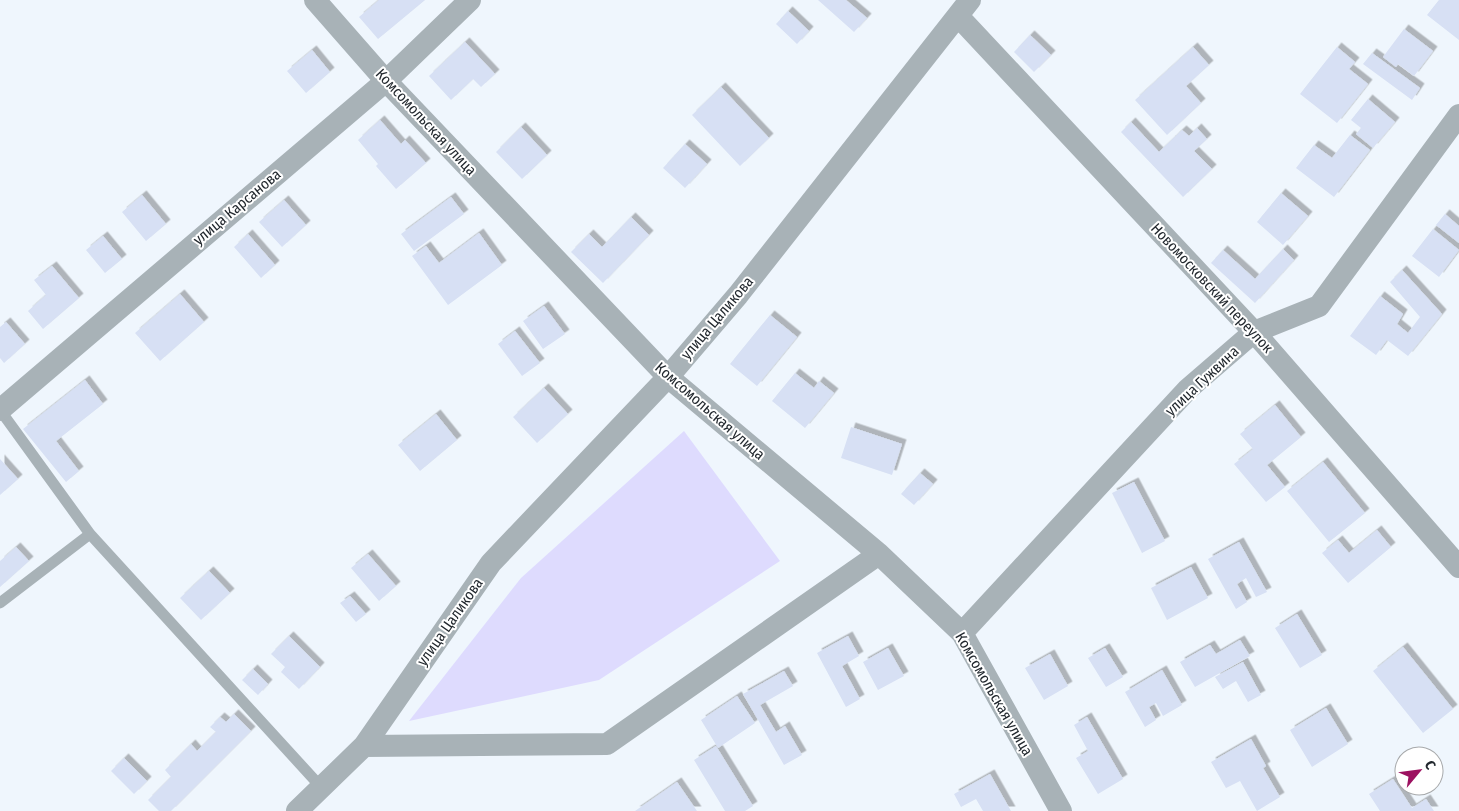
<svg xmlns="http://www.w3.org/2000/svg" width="1459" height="811" viewBox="0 0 1459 811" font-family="'Fira Sans Condensed',sans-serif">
<defs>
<filter id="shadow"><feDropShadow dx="4.5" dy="-4.5" stdDeviation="0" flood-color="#0004"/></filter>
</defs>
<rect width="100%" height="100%" fill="#eff6fd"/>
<path fill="#dedbfe" d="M684,431L780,561L599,680L409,721L521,578Z"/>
<path fill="#d7e0f4" filter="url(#shadow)" d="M379,0H425L378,39L359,17Z
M818,0H846L867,18L854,32Z
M1439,0H1459V40L1427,15Z
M788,11L809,31L797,44L776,24Z
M1404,29L1433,51L1414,76L1398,64L1396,67L1383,57Z
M1030,35L1051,55L1034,72L1014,52Z
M465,42L495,74L481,87L473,79L451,100L429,76Z
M1193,47L1209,65L1186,86L1201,103L1167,135L1135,100Z
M1337,47L1355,62L1349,69L1368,84L1337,123L1300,94Z
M312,50L330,72L306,93L287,71Z
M1372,53L1420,88L1412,100L1363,64Z
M721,87L769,138L740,166L692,115Z
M1368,99L1395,122L1373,148L1356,134L1361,128L1351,120Z
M380,120L401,144L405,140L426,163L396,189L376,166L378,164L358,140Z
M1131,122L1159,152L1182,130L1189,136L1197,128L1207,139L1194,151L1212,169L1183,197L1121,132Z
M521,127L547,155L522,179L496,152Z
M1350,135L1370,150L1334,197L1296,168L1314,145L1332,158Z
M685,144L707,164L685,188L663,168Z
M1281,193L1308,216L1283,245L1257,222Z
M142,195L166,224L146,241L122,212Z
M451,197L464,214L414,251L401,234Z
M284,200L306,225L282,247L259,222Z
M1445,214L1459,226V243L1436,225Z
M631,217L649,235L603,283L571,252L589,234L602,247Z
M1433,229L1459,250L1439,277L1412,256Z
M479,233L502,265L448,305L412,256L426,246L439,263Z
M248,234L275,265L261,278L234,247Z
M103,236L122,259L105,273L86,250Z
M1283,249L1294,260L1255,303L1211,263L1223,250L1255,279Z
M52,266L79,298L43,329L28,311L46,295L34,280Z
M1402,270L1442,314L1408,356L1387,340L1376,355L1350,336L1380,296L1403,314L1397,324L1408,333L1420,317L1390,282Z
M180,294L204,322L160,361L135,333Z
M544,306L565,334L543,349L523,321Z
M770,315L797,337L757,386L730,364Z
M6,322L25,344L4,363L0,358V327Z
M515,331L540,363L522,376L498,344Z
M795,373L814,388L819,381L834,393L805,428L772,401Z
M85,380L103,404L56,441L79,471L66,482L23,429Z
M544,388L568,414L537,443L513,417Z
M1275,405L1301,437L1267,465L1285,487L1266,502L1234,464L1253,449L1240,434Z
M436,414L457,440L420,471L398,445Z
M851,427L902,444L892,475L841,458Z
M0,459L18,479L0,495Z
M1323,462L1365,513L1329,542L1287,491Z
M920,473L933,484L914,505L901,494Z
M1134,482L1165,541L1142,553L1112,493Z
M1377,530L1391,547L1348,583L1322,553L1338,540L1349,553Z
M1239,542L1267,592L1256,597L1246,578L1237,584L1247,602L1236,609L1208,559Z
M16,547L29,561L0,587V561Z
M368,554L396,586L379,601L351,568Z
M1191,567L1208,598L1167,620L1151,588Z
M209,571L230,593L201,620L180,598Z
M350,596L366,614L356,622L340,603Z
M1297,614L1322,655L1300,668L1275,628Z
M289,636L320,667L299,689L281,672L285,667L271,654Z
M848,636L859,656L842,666L860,699L846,707L817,653Z
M1240,640L1250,656L1195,687L1180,662L1210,645L1216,654Z
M1403,647L1453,709L1423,733L1373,671Z
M888,648L904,676L878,690L863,662Z
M1105,648L1123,677L1106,687L1088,658Z
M1050,654L1068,686L1044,700L1025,668Z
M1243,662L1261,695L1248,702L1236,681L1223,689L1215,677Z
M253,669L268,684L258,695L242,680Z
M1162,670L1182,705L1163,716L1156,703L1149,707L1156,720L1145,727L1125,692Z
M784,671L793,686L760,705L776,732L785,726L802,755L784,765L743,694Z
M737,696L755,723L718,748L701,720Z
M1326,708L1348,744L1312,767L1290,730Z
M234,714L251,731L171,811H159L148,800L171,777L165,770L191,744L197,751L216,732L210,727L220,717L226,722Z
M1087,717L1123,779L1098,794L1076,758L1088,751L1074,725Z
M1251,739L1266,766L1263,768L1280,797L1257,811L1240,781L1226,788L1211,762Z
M716,746L753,806L745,811H725L694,760Z
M124,758L147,781L134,794L111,771Z
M990,774L1011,811H983L976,799L961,807L954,794Z
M1393,779L1412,808L1426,799L1434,811H1380L1369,794Z
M677,782L697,811H635Z"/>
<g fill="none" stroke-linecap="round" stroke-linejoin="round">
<path stroke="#a8b2b7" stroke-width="11" d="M0,410L90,534L321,787
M0,603L90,534"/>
<path stroke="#a8b2b7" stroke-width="22" d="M315,0L386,81L668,377L879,554L962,633L1061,811
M958,16L1254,332L1459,567
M0,410L386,81L470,0
M962,633L1188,389L1254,332L1319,306L1459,115
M364,746L607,744L879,554
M297,811L364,746L491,563L668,377L738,295L970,0"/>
</g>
<g text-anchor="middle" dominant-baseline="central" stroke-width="4" stroke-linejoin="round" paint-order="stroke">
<g font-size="15" fill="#22282e" stroke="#fff">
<text transform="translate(426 122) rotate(47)">Комсомольская улица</text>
<text transform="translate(237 207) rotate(-40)">улица Карсанова</text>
<text transform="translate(1212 288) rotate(47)">Новомосковский переулок</text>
<text transform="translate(717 318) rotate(-50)">улица Цаликова</text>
<text transform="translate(1202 381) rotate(-43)">улица Гужвина</text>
<text transform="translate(710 411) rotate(41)">Комсомольская улица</text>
<text transform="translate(450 622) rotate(-55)">улица Цаликова</text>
<text transform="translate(994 694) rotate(60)">Комсомольская улица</text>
</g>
</g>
<g transform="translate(1419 771) rotate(61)"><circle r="24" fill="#ffffff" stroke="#a7a9ab"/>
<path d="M0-4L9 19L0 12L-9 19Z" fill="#9c1160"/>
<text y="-8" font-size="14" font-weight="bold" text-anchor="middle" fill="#22282e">С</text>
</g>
</svg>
